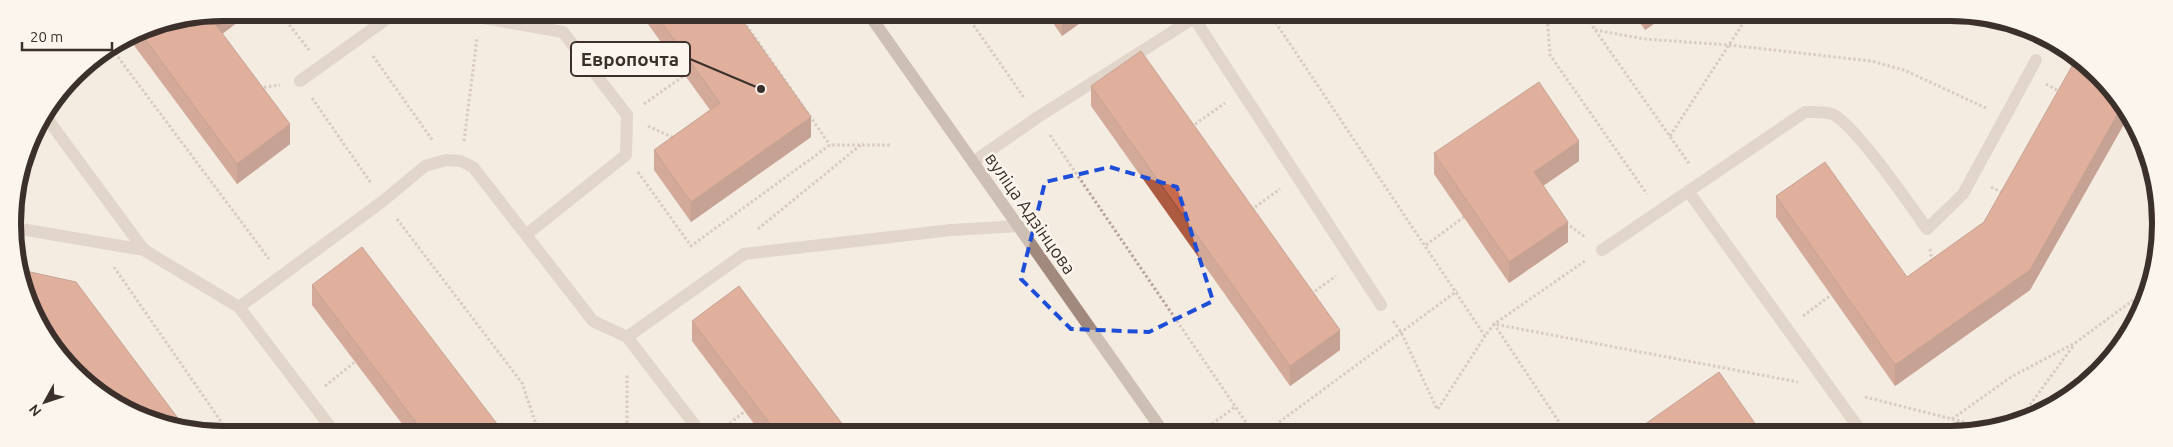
<svg xmlns="http://www.w3.org/2000/svg" width="2173" height="447" viewBox="0 0 2173 447" font-family="Ubuntu,sans-serif">
<rect width="100%" height="100%" fill="#f4ebe1"/>
<g fill="none" stroke-linecap="round" stroke-linejoin="round">
<path stroke="#b9a596" stroke-width="3" stroke-dasharray="2.5 2.5" stroke-linecap="butt" d="M280,13L309,50
M738,13L830,145
M965,13L1025,99
M1270,14L1485,336L1494,324L1798,382
M1547,14L1550,55L1647,194
M1584,14L1690,165
M1275,22L1287,14
M1595,30L1645,39L1729,45L1871,61L1904,70L1986,108
M112,49L269,259
M373,56L433,141
M2046,84L2062,93
M259,88L280,85
M312,98L371,183
M644,104L685,75
M648,126L674,138
M1191,127L1225,103
M1050,135L1254,434
M1670,136L1749,14
M464,141L477,38
M638,172L691,246L830,145H891
M1991,187L2003,193
M1251,210L1280,189
M397,219L522,383L539,433
M1566,223L1585,237
M758,229L863,143
M1426,245L1464,217
M1930,249L1932,262
M114,267L229,433
M1311,294L1336,276
M1803,316L1831,295
M1393,321L1401,332L1437,409
M325,386L355,362
M1865,397L1988,428
M1438,409L1485,336
M1952,419L2011,377L2075,343L2147,290
M2018,421L2074,345
M1208,427L1235,407
M722,430L745,411
M627,433V374
M1263,434L1457,291
M1567,434L1494,324L1585,261
M1955,434L1957,421"/>
<path stroke="#cdbbac" stroke-width="12" d="M454,13L563,32L627,115L626,155L527,234
M300,81L395,13
M46,117L144,250
M973,162L1038,117L1194,18L1381,305
M1688,191L1863,434
M15,228L144,250L239,307L335,433
M1602,250L1805,112C1813,112 1824,111 1832,114C1854,123 1911,206 1927,229L1963,194L2036,60
M239,307L383,201L425,166L446,160L461,161L473,167L593,321L627,337
M701,433L627,337L744,254L951,230L1019,226"/>
<path stroke="#a18a7d" stroke-width="12" d="M868,13L1164,433"/>
</g>
<path fill="#ac5a40" d="M640,13H737L811,137L691,222L654,170V150L710,110Z
M1046,13H1094L1062,36Z
M1633,14H1668L1645,30Z
M143,28L222,34L290,144L237,184L133,44V35Z
M1091,86L1340,350L1290,386L1091,106Z
M2117,95L2128,117L2030,290L1895,386L1776,217V196L1907,277L1984,222Z
M1434,153L1579,161L1543,186L1568,242L1509,283L1434,174Z
M312,285L504,433H409L312,305Z
M692,321L849,433H761L692,341Z"/>
<path fill="#8c4a34" d="M224,12L250,13L213,41V21Z
M1066,13H1094L1062,36V16Z
M1645,14H1668L1645,30Z
M2122,106L2128,117L2030,290L1895,386V365Z
M811,117V137L691,222V202Z
M290,124V144L237,184V164Z
M1579,141V161L1534,192V172Z
M1568,222V242L1509,283V262Z
M1340,330V350L1290,386V366Z"/>
<path fill="#c8694b" stroke="#8c4a34" d="M224,12L213,21L290,124L237,164L139,31L143,28Z
M655,13H737L811,117L691,202L654,150L720,103Z
M1141,51L1340,330L1290,366L1091,86Z
M2076,59L2117,95L2122,106L2030,270L1895,365L1776,196L1825,162L1907,277L1984,222Z
M1539,82L1579,141L1534,172L1568,222L1509,262L1434,153Z
M362,247L504,433H424L312,285Z
M21,270L76,282L186,429L118,406L65,362L24,292Z
M739,286L849,433H777L692,321Z
M1719,372L1761,432L1759,434H1631Z"/>
<path d="M0 0H2173V447H0ZM1110,167L1177,187L1213,301L1149,332L1071,329L1021,279L1045,182Z" fill="#f4ebe1" fill-opacity=".55" fill-rule="evenodd"/>
<path fill="none" stroke="#1d4ed8" stroke-width="4" stroke-dasharray="10 6" stroke-linejoin="round" d="M1110,167L1177,187L1213,301L1149,332L1071,329L1021,279L1045,182Z"/>
<g text-anchor="middle" dominant-baseline="central" stroke-width="5" stroke-linejoin="round" paint-order="stroke">
<g font-size="18" fill="#3b302b" stroke="#fbf5ee">
<text transform="translate(1031 213) rotate(55)">вуліца Адзінцова</text>
</g>
</g>
<path d="M0 0H2173V447H0ZM223 21H1950A202 202 0 0 1 2152 223V224A202 202 0 0 1 1950 426H223A202 202 0 0 1 21 224V223A202 202 0 0 1 223 21Z" fill="#fbf5ee" fill-rule="evenodd"/>
<path fill="none" stroke="#3b302b" stroke-width="6" d="M223 21H1950A202 202 0 0 1 2152 223V224A202 202 0 0 1 1950 426H223A202 202 0 0 1 21 224V223A202 202 0 0 1 223 21Z"/>
<path fill="none" stroke="#3b302b" stroke-width="2" d="M761 89L690 59"/>
<circle fill="#3b302b" stroke="#fbf5ee" stroke-width="2" cx="761" cy="89" r="5"/>
<rect fill="#fbf5ee" stroke="#3b302b" stroke-width="2" x="571" y="42" width="119" height="34" rx="5"/>
<g font-size="19" text-anchor="middle" font-weight="bold" fill="#3b302b">
<text x="630" y="66">Европочта</text>
</g>
<g transform="translate(45 402) rotate(230)" stroke="#fbf5ee" stroke-width="4" paint-order="stroke">
<path d="M0-4L9 19L0 12L-9 19Z" fill="#3b302b"/>
<text y="-8" font-size="14" font-weight="bold" text-anchor="middle" fill="#3b302b">N</text>
</g>
<path d="M22 42v8h90v-8" fill="none" stroke="#3b302b" stroke-width="2.5"/>
<text x="30" y="42" font-size="15" fill="#3b302b" stroke="#fbf5ee" stroke-width="4" paint-order="stroke">20 m</text>
</svg>
